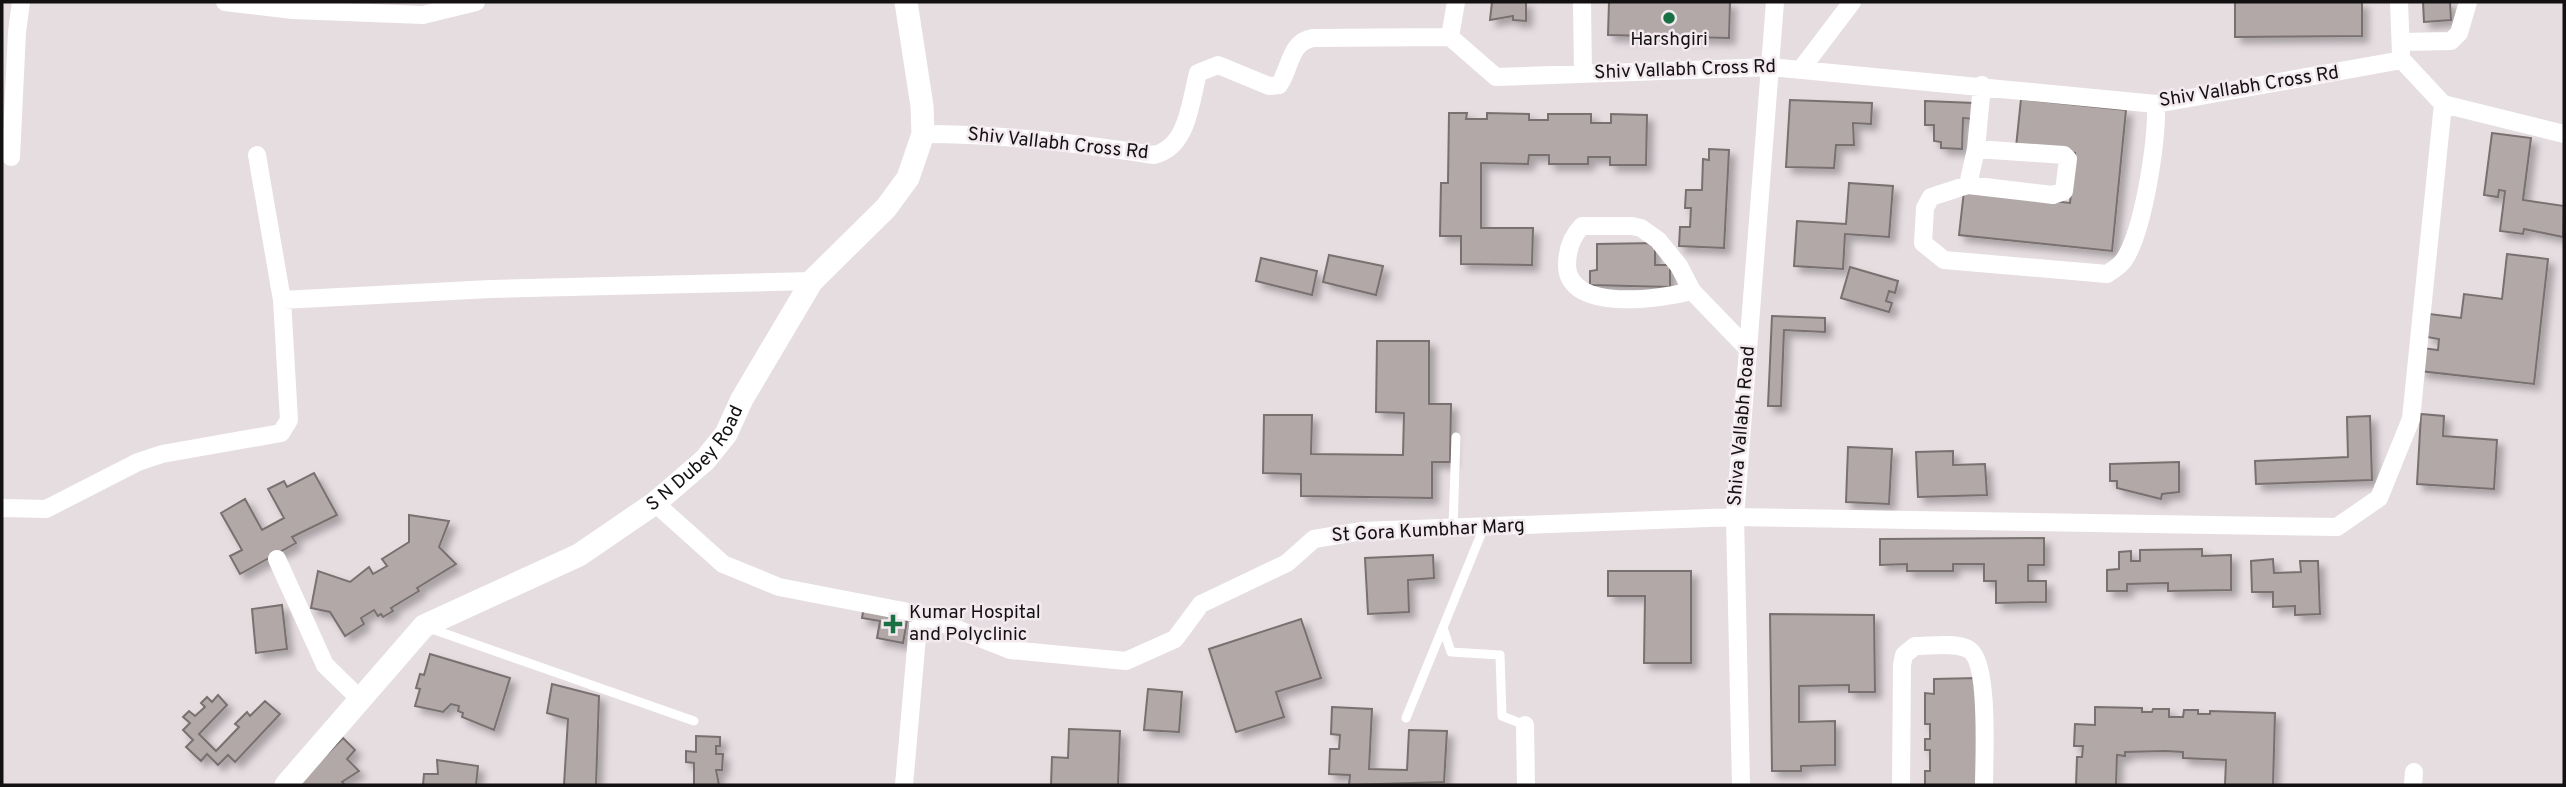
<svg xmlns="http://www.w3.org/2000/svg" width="2566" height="787" viewBox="0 0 2566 787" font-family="Overpass,sans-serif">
<defs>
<filter id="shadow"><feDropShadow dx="6" dy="6" stdDeviation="3.5" flood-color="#0004"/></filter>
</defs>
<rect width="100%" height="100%" fill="#e6dde1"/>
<path fill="#b2a8a8" stroke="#797070" stroke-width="2" filter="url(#shadow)" d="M1492,2H1526V21L1513,20V16L1490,20Z
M1609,2H1730L1729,38L1608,35Z
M2235,2H2362V36L2235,37Z
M2423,2H2454H2450L2451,20L2424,22Z
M2021,99L2126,110L2112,251L1959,235L1964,191L2070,203L2075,153L2016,147Z
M1790,100L1872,103L1871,124L1853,123L1854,145H1836L1834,168L1786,167Z
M1925,101L1974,103V119L1963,118L1962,149L1941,148V142L1934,141V125H1925Z
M1449,113H1467L1466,119H1487V113L1529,114V120H1548V114H1591V123H1611V114L1647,115L1646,165H1610V157H1588V164H1549V155H1529L1528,164L1481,163V228H1533L1532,265L1461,264V236H1440L1441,183H1448Z
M2492,133L2531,138L2523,200L2564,206L2563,237L2524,229L2523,234L2500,231L2505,191L2499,190L2498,197L2484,195Z
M1709,149L1729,150L1724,248L1679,246L1680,227H1690L1691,208H1685L1686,190H1702L1703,159L1709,160Z
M1849,183L1893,186L1889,237L1845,234L1843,269L1794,266L1797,221L1846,224Z
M1655,243V265H1670V287L1590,285V271L1597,270V244Z
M2507,254L2548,259L2534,384L2420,371L2423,348L2438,350L2439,339L2427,337L2430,314L2461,318L2464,294L2502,299Z
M1329,255L1383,266L1376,295L1323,282Z
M1261,258L1317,271L1312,295L1256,281Z
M1850,267L1898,281L1895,293L1889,291L1886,301L1892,303L1889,312L1841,298Z
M1772,316L1825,318V332L1784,330L1781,406H1768Z
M1377,341H1429V404H1451L1450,462H1432V498L1301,496V474L1263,473L1264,415H1312L1311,454L1403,455L1404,413L1376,412Z
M2421,414L2444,416L2443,436L2497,440L2494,489L2417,484Z
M2370,416L2372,480L2256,484L2255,461L2348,457L2347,417Z
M1848,447L1892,449L1889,504L1846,502Z
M1953,451V465L1985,464L1987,495L1918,497L1916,452Z
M2179,462V492L2162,494L2161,499L2117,488V481H2110V464Z
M314,473L337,515L292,537L296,543L240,574L230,556L242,550L221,513L245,499L262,530L284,518L268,489L284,481L287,487Z
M409,515L449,521L439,547L456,564L417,588L419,591L391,608L393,611L383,617L381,614L378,616L374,610L361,618L364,624L345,636L330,612L311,608L318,571L350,582L369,567L373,574L387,566L382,559L409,542Z
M2044,538V565H2028V581H2046V602L1996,603V581H1984V564H1953V571H1907V564L1880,565V539Z
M2202,549V556L2231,555V590L2168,591V583L2127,584V591H2107V570L2119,569V552L2131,551V561H2140V550Z
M1433,555L1434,578L1408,580L1409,612L1368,614L1365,558Z
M2273,559L2274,573L2301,572L2300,561H2318L2320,614L2295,615V606L2273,607V592H2252L2251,561Z
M1608,571H1691V663H1644L1645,596H1608Z
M282,605L287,649L256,653L252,609Z
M864,606L908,615L903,643L877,638L880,621L862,618Z
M1770,614L1874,615L1875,692H1849V685L1799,686V722L1835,721V765L1801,766V771H1772Z
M1301,619L1321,678L1276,692L1284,717L1236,732L1209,649Z
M430,654L510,678L494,730L462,717L463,713L458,711L459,706L451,704L443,712L415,706L420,689L416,688L420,674L424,675Z
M1978,678L1979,785H1925V771H1930V750H1925V739H1930V724H1925V693L1934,694V679Z
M552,684L599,696L596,785H564L568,719L547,713Z
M1148,689L1182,692L1179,732L1144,730Z
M218,695L227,705L199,734L216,751L239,727L235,724L247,712L250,716L265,701L280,714L235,762L228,755L218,765L207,754L201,761L186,747L193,740L183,730L190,723L183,717L189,711L195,716L205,707L201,703L207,697L212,702Z
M1332,707L1372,709L1369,769L1407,770L1409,730L1447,731L1444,782L1349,785L1350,775L1329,774L1330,749H1339L1340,735L1331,734Z
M2095,707L2142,708V712H2152L2153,709H2169V717H2183L2184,710H2198V714H2210V711L2275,713L2273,785H2225L2226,760L2183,758V752L2165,751L2125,752V756L2117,755L2116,785H2076L2077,757H2082L2083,746H2074L2075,724L2095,725Z
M1069,729L1120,731L1118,785H1051L1052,757L1068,758Z
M696,736L720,737V746H716V754H723L722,770H716L719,785H694V763L686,762V751L696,752Z
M343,738L355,750L347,759L359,771L342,782L345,785H296Z
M437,760L478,766L476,785H423L424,774H438Z"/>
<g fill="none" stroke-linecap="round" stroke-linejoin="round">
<path stroke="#fff" stroke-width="9" d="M1453,528L1456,437
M429,628L694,721
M1443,628L1451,652L1500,655L1502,716L1525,725
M1406,718L1484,527"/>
<path stroke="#fff" stroke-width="18" d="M225,2L293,10L423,15L476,2
M1582,2L1583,73
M2399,2L2401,53
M1450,37L1456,2
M2401,42L2451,41L2459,33L2468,2
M1802,68L1852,2
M1982,85L1976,149L1968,185L1931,197L1925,208L1923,243L1944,260L2107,274C2113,270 2120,266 2124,260C2144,230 2157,141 2156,104
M2443,104L2564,134
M923,134C1001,134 1076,143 1154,155C1188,147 1190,103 1198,73L1218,65L1269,86L1279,85C1291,68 1289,42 1313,38L1450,37L1496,77L1771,67L2156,104L2402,60
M11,157L17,32L21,2
M1968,185L2053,195L2064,191L2068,159L2064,155L1976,149
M1692,291C1660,299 1569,313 1567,266C1567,250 1571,237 1582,226H1632L1641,228L1658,240L1679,266L1692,291L1748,349
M282,300L490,289L812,281
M655,503L723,564L779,587L919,614L1010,650L1126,661L1175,639L1201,604L1287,563L1314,539L1362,531L1735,517L2337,527L2379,498L2411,419L2443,104L2402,60
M2,508L46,509L138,462L162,454L281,433L289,420L282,300L257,155
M277,559L325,665L361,700
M1525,725L1526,785
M904,785L919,614
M1741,785L1735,517L1775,2
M1901,785L1902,665L1904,655L1915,646C1930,646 1955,642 1968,649C1990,660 1984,761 1984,785
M2413,785L2414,772"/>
<path stroke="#fff" stroke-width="23" id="s1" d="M286,785L424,626L579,555L655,503L705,460L726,434L742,399L812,281L886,208L908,178L923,134L922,106L906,2"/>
</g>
<g fill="#187044" stroke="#f3eaef" stroke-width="2.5">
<circle cx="1669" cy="18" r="7"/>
<path d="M889.5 613.5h7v7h7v7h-7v7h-7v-7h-7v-7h7z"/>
</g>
<g text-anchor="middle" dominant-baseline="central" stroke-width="5" stroke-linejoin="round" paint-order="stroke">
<g font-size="19" fill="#141112" stroke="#f3eaef">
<text x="1669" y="40">Harshgiri</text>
<text x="909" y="613" text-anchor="start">Kumar Hospital<tspan x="909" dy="22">and Polyclinic</tspan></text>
</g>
<g font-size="19" fill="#141112" stroke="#f3eaef">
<text transform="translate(1685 70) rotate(-2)">Shiv Vallabh Cross Rd</text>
<text transform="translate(2249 87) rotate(-9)">Shiv Vallabh Cross Rd</text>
<text transform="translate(1058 144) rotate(6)">Shiv Vallabh Cross Rd</text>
<text transform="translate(1742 426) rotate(-85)">Shiva Vallabh Road</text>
<text stroke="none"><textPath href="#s1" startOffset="534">S N Dubey Road</textPath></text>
<text transform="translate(1428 531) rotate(-3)">St Gora Kumbhar Marg</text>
</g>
</g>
<rect width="2566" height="787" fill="none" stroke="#141112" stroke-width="7"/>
</svg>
